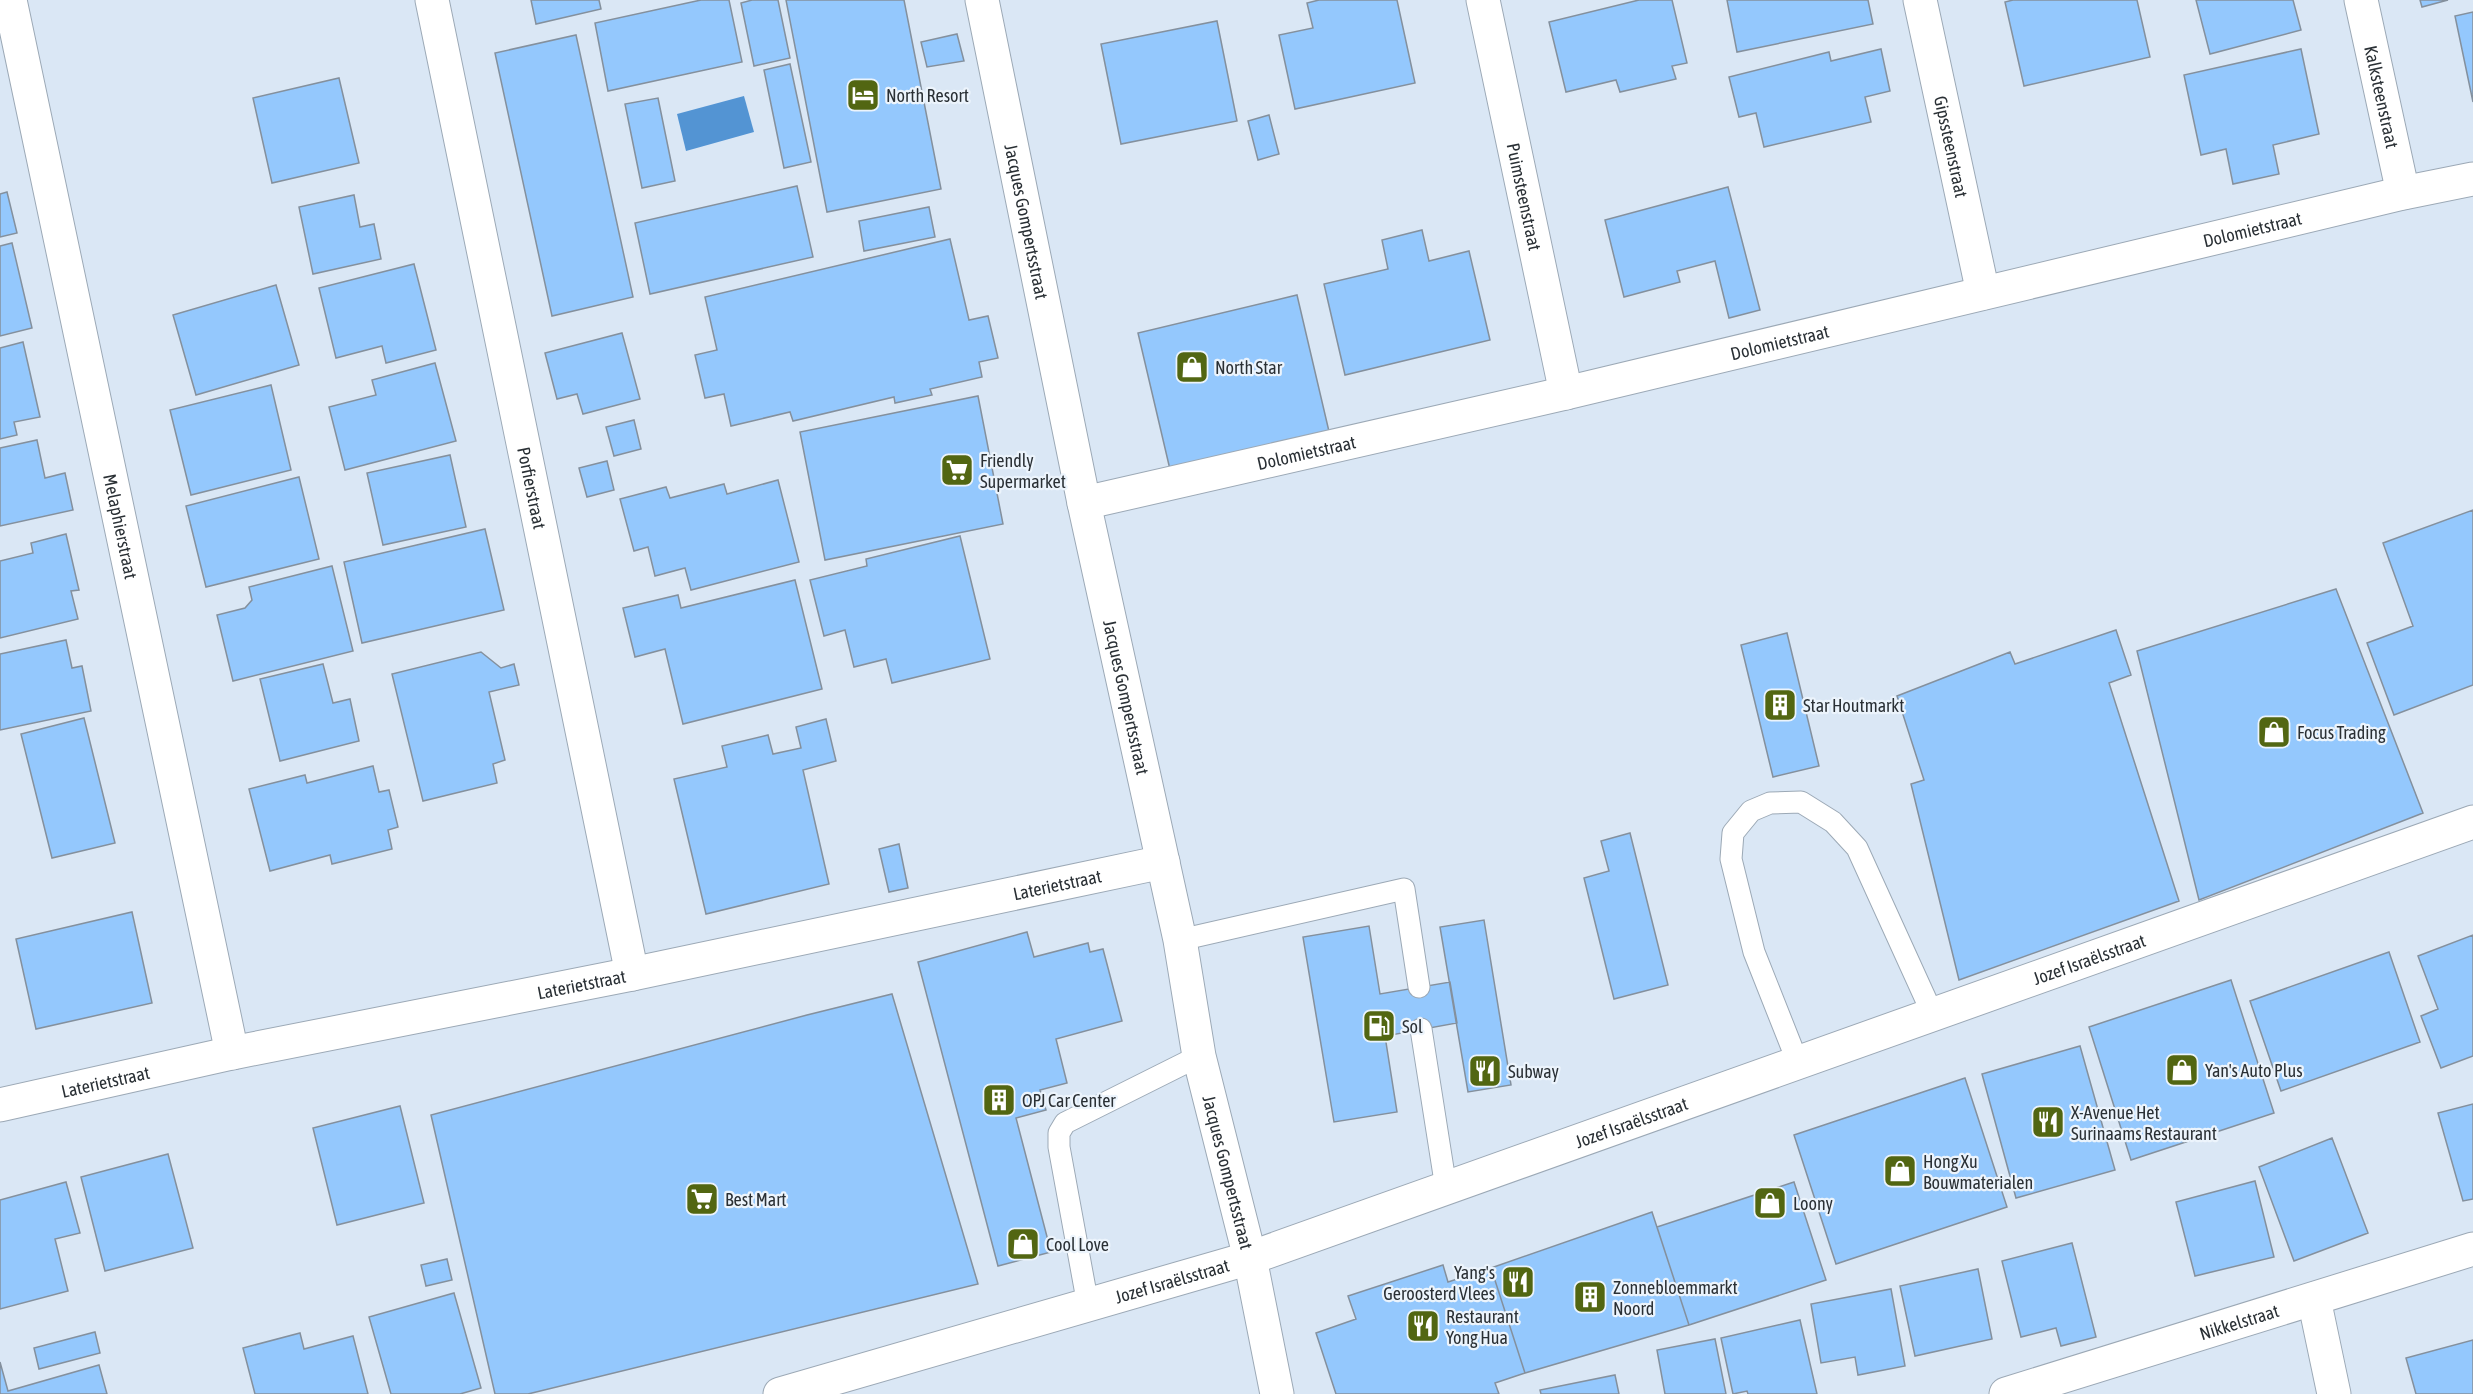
<svg xmlns="http://www.w3.org/2000/svg" width="2473" height="1394" viewBox="0 0 2473 1394" font-family="'Asap Condensed',sans-serif">
<rect width="100%" height="100%" fill="#dae7f5"/>
<path fill="#5394d3" d="M744,96L754,132L686,151L677,114Z"/>
<path fill="#94c8fd" stroke="#84909d" stroke-width="1.5" d="M531,0H599L601,9L536,24Z
M701,0H729L742,62L608,91L595,23Z
M752,0H778L790,58L754,66L741,3Z
M786,0H904L941,189L827,212Z
M1319,0H1397L1415,83L1295,109L1279,35L1313,28L1307,3Z
M1639,0H1672L1687,63L1672,66L1676,79L1620,92L1616,80L1566,92L1549,22Z
M1727,0H1868L1873,24L1737,52Z
M2013,0H2137L2150,57L2024,86L2005,2Z
M2196,0H2293L2301,30L2210,54Z
M2420,0H2448L2422,7Z
M2473,12V102L2455,16Z
M1217,21L1237,121L1121,144L1101,44Z
M957,34L964,61L927,67L921,42Z
M576,35L633,297L552,316L495,53Z
M1881,49L1890,91L1865,97L1871,122L1764,147L1756,113L1739,117L1729,77L1829,52L1831,61Z
M2301,49L2319,134L2273,145L2279,174L2233,184L2226,149L2201,155L2184,75Z
M790,64L811,162L784,168L764,70Z
M339,78L359,163L272,183L253,98Z
M658,98L675,181L642,188L625,104Z
M1269,115L1279,154L1258,160L1248,121Z
M797,186L813,257L650,294L635,223Z
M1728,187L1760,310L1729,318L1715,261L1677,271L1680,282L1624,297L1605,220Z
M7,192L17,233L0,237V194Z
M354,195L360,227L374,224L381,259L313,274L299,207Z
M929,207L935,237L864,251L859,221Z
M1422,230L1429,261L1469,251L1490,340L1345,375L1324,284L1388,269L1382,240Z
M950,239L969,320L988,316L998,358L979,362L982,377L930,389L932,395L895,403L894,397L793,421L790,412L731,426L724,394L705,398L695,355L717,350L705,297Z
M12,243L32,328L0,336V246Z
M414,264L436,350L386,363L382,346L336,358L319,288Z
M276,285L299,365L196,395L173,315Z
M1297,295L1331,440L1172,478L1138,333Z
M622,333L640,399L583,414L577,394L557,399L545,353Z
M23,342L40,417L14,422L17,435L0,439V348Z
M435,363L456,441L345,470L329,407L376,395L372,380Z
M271,385L291,470L191,495L170,410Z
M978,396L1003,524L825,560L800,432Z
M634,420L641,449L614,456L606,427Z
M37,440L45,478L65,473L73,510L0,526V448Z
M450,455L466,527L383,545L367,473Z
M607,461L614,490L587,497L579,468Z
M299,477L319,559L206,587L186,506Z
M778,480L799,562L691,590L685,568L655,576L648,547L634,551L620,499L666,487L670,498L724,484L727,494Z
M2473,510V685L2394,715L2367,643L2413,626L2383,543Z
M485,529L504,610L362,643L344,562Z
M66,534L79,590L71,591L78,619L0,638V561L33,553L31,543Z
M960,536L990,659L892,683L886,659L854,667L845,630L824,636L810,580L867,566L866,559Z
M332,566L353,651L233,681L217,615L245,608L252,600L249,587Z
M795,580L822,689L683,724L665,649L635,657L623,608L678,595L681,608Z
M2336,589L2423,813L2199,900L2137,651Z
M2116,630L2131,675L2109,683L2179,901L1959,980L1911,784L1924,780L1897,696L2010,652L2015,664Z
M1787,633L1819,766L1773,777L1741,645Z
M66,640L72,668L82,666L91,711L0,730V654Z
M481,652L501,668L514,664L519,685L489,692L505,760L493,764L497,783L423,801L392,674Z
M323,664L333,703L350,699L359,741L280,761L260,679Z
M84,718L115,843L52,858L21,734Z
M826,719L836,761L803,770L829,884L706,914L674,779L727,767L722,746L768,735L773,754L801,748L796,727Z
M373,766L379,792L389,790L398,827L388,830L392,849L332,864L330,855L270,871L249,789L305,775L307,783Z
M1630,833L1668,985L1614,999L1584,878L1609,871L1601,841Z
M899,844L908,888L889,892L879,849Z
M132,912L152,1003L36,1029L16,939Z
M1484,920L1511,1085L1468,1092L1440,927Z
M1369,926L1380,994L1450,982L1457,1023L1385,1036L1397,1112L1334,1122L1303,937Z
M1027,932L1034,957L1088,943L1090,952L1103,949L1122,1021L1056,1039L1067,1083L1040,1090L1046,1110L1016,1118L1051,1252L998,1266L918,962Z
M2473,935V1056L2441,1068L2421,1016L2438,1009L2418,956Z
M2389,952L2420,1042L2281,1091L2250,1001Z
M2231,980L2274,1113L2131,1160L2089,1027Z
M892,994L978,1284L528,1394H495L431,1115L807,1015Z
M2080,1046L2115,1170L2016,1198L1982,1074Z
M1965,1078L2007,1207L1836,1264L1794,1135Z
M2473,1104V1199L2463,1201L2438,1113Z
M400,1106L424,1203L337,1225L313,1128Z
M2332,1138L2368,1233L2294,1261L2259,1167Z
M168,1154L193,1248L105,1271L81,1177Z
M2255,1181L2274,1257L2195,1276L2176,1202Z
M66,1182L80,1233L55,1239L68,1291L0,1309V1200Z
M1794,1182L1826,1280L1689,1325L1657,1227Z
M1652,1212L1689,1325L1525,1373L1491,1268Z
M2072,1243L2096,1337L2061,1346L2056,1328L2021,1337L2002,1261Z
M447,1259L452,1280L426,1286L421,1265Z
M1443,1265L1448,1282L1491,1268L1525,1373L1495,1383L1499,1394H1336L1316,1333L1356,1319L1348,1296Z
M1978,1269L1992,1339L1915,1356L1900,1286Z
M1891,1289L1905,1366L1858,1375L1855,1357L1821,1363L1811,1304Z
M454,1293L481,1388L460,1394H391L369,1317Z
M1800,1320L1817,1394H1748L1747,1391L1733,1394L1721,1338Z
M95,1332L100,1353L39,1369L34,1348Z
M300,1333L304,1349L353,1336L368,1394H255L243,1348Z
M1715,1339L1726,1394H1665L1657,1350Z
M2473,1340V1394H2416L2406,1358Z
M0,1362L8,1391L99,1365L107,1394H0Z
M1615,1375L1619,1394H1541L1540,1390Z"/>
<g fill="none" stroke-linecap="round" stroke-linejoin="round">
<defs>
<path id="lane" d="M1180,940L1404,889L1419,987
M1421,1029L1446,1188
M1798,1063L1754,952L1731,859L1733,833L1751,811L1770,803L1801,802L1833,822L1857,848L1933,1015
M1088,1305L1059,1147V1133L1065,1123L1199,1056"/>
<g id="street">
<path id="s1" d="M10,0L232,1053"/>
<path id="s2" d="M432,0L632,974"/>
<path id="s3" d="M982,0L1084,503L1180,940L1199,1056L1250,1258L1277,1394"/>
<path id="s4" d="M1483,0L1566,393"/>
<path id="s5" d="M1920,0L1983,293"/>
<path id="s6" d="M2361,0L2403,193"/>
<path id="s7" d="M1084,503L1566,393L2403,193L2473,179"/>
<path id="s8" d="M0,1105L232,1053L632,974L1163,862"/>
<path d="M2314,1299L2334,1394"/>
<path id="s9" d="M2006,1394L2473,1249"/>
</g>
<g id="secondary">
<path id="s10" d="M780,1394L1250,1258L2473,822"/>
</g>
</defs>
<use href="#lane" stroke="#9ca9b6" stroke-width="23"/>
<use href="#street" stroke="#9ca9b6" stroke-width="35"/>
<use href="#secondary" stroke="#9ca9b6" stroke-width="35"/>
<use href="#lane" stroke="#fff" stroke-width="21"/>
<use href="#street" stroke="#fff" stroke-width="33"/>
<use href="#secondary" stroke="#fff" stroke-width="33"/>
</g>
<defs>
<symbol id="hotel-square" viewBox="-11 -11 22 22"><rect x="-9" y="-9" width="18" height="18" rx="4" fill="#526612" stroke="#ecf4fc"/><path d="M-6-4.5h1.5V1H6V5H4.5V3h-9V5H-6ZM-4 0a1.8 1.8 0 1 1 3.6 0ZM.5 0V-2.5h3Q6-2.5 6 0Z" fill="#fff"/></symbol>
<symbol id="shop-square" viewBox="-11 -11 22 22"><rect x="-9" y="-9" width="18" height="18" rx="4" fill="#526612" stroke="#ecf4fc"/><path d="M-5-2.5h2.3a2.7 3.5 0 0 1 5.4 0H5L5.5 6h-11ZM-1.5-2.5h3a1.5 2.3 0 0 0-3 0Z" fill="#fff"/></symbol>
<symbol id="supermarket-square" viewBox="-11 -11 22 22"><rect x="-9" y="-9" width="18" height="18" rx="4" fill="#526612" stroke="#ecf4fc"/><path d="M-6-5.5h2.5l.6 2H6L4.5 2H-2.5L-4.4-4H-6ZM-1.5 3.2a1.3 1.3 0 1 0 .1 0ZM3 3.2a1.3 1.3 0 1 0 .1 0Z" fill="#fff"/></symbol>
<symbol id="building-square" viewBox="-11 -11 22 22"><rect x="-9" y="-9" width="18" height="18" rx="4" fill="#526612" stroke="#ecf4fc"/><path d="M-4-6H4V6H1V3H-1V6H-4ZM-2.5-4.3h1.7v1.8h-1.7ZM.8-4.3h1.7v1.8H.8ZM-2.5-1h1.7V.8h-1.7ZM.8-1h1.7V.8H.8Z" fill="#fff"/></symbol>
<symbol id="fuel-square" viewBox="-11 -11 22 22"><rect x="-9" y="-9" width="18" height="18" rx="4" fill="#526612" stroke="#ecf4fc"/><path d="M-5.5-6h7V0h2V4h1.3V-2.5L3-4.5l.8-.8L6-3V5H2.5V1h-1V6h-7ZM-4.2-4.7v3.2H.2V-4.7Z" fill="#fff"/></symbol>
<symbol id="restaurant-square" viewBox="-11 -11 22 22"><rect x="-9" y="-9" width="18" height="18" rx="4" fill="#526612" stroke="#ecf4fc"/><path d="M-5-6h1v4h1v-4h1v4h1v-4h1v5L-1.5 .5V6h-2V.5L-5-1ZM5-6V6H3V1.5H1.5Q1.5-4 5-6Z" fill="#fff"/></symbol>
</defs>
<g fill-rule="evenodd">
<use href="#hotel-square" x="844" y="76" width="38" height="38"/>
<use href="#shop-square" x="1173" y="348" width="38" height="38"/>
<use href="#supermarket-square" x="938" y="451" width="38" height="38"/>
<use href="#building-square" x="1761" y="686" width="38" height="38"/>
<use href="#shop-square" x="2255" y="713" width="38" height="38"/>
<use href="#fuel-square" x="1360" y="1007" width="38" height="38"/>
<use href="#shop-square" x="2163" y="1051" width="38" height="38"/>
<use href="#restaurant-square" x="1466" y="1052" width="38" height="38"/>
<use href="#building-square" x="980" y="1081" width="38" height="38"/>
<use href="#restaurant-square" x="2029" y="1103" width="38" height="38"/>
<use href="#shop-square" x="1881" y="1152" width="38" height="38"/>
<use href="#supermarket-square" x="683" y="1180" width="38" height="38"/>
<use href="#shop-square" x="1751" y="1184" width="38" height="38"/>
<use href="#shop-square" x="1004" y="1225" width="38" height="38"/>
<use href="#restaurant-square" x="1499" y="1263" width="38" height="38"/>
<use href="#building-square" x="1571" y="1278" width="38" height="38"/>
<use href="#restaurant-square" x="1404" y="1307" width="38" height="38"/>
</g>
<g text-anchor="middle" dominant-baseline="central" stroke-width="4.5" stroke-linejoin="round" paint-order="stroke">
<g font-size="18" fill="#2a3035" stroke="#ecf4fc" text-anchor="start">
<text x="886" y="95">North Resort</text>
<text x="1215" y="367">North Star</text>
<text x="980" y="460">Friendly<tspan x="980" dy="21">Supermarket</tspan></text>
<text x="1803" y="705">Star Houtmarkt</text>
<text x="2297" y="732">Focus Trading</text>
<text x="1402" y="1026">Sol</text>
<text x="2205" y="1070">Yan's Auto Plus</text>
<text x="1508" y="1071">Subway</text>
<text x="1022" y="1100">OPJ Car Center</text>
<text x="2071" y="1112">X-Avenue Het<tspan x="2071" dy="21">Surinaams Restaurant</tspan></text>
<text x="1923" y="1161">Hong Xu<tspan x="1923" dy="21">Bouwmaterialen</tspan></text>
<text x="725" y="1199">Best Mart</text>
<text x="1793" y="1203">Loony</text>
<text x="1046" y="1244">Cool Love</text>
<text x="1495" y="1272" text-anchor="end">Yang's<tspan x="1495" dy="21">Geroosterd Vlees</tspan></text>
<text x="1613" y="1287">Zonnebloemmarkt<tspan x="1613" dy="21">Noord</tspan></text>
<text x="1446" y="1316">Restaurant<tspan x="1446" dy="21">Yong Hua</tspan></text>
</g>
<g font-size="18" fill="#2a3035" stroke="#ecf4fc">
<text stroke="none"><textPath href="#s6" startOffset="99">Kalksteenstraat</textPath></text>
<text stroke="none"><textPath href="#s5" startOffset="150">Gipssteenstraat</textPath></text>
<text stroke="none"><textPath href="#s4" startOffset="201">Puimsteenstraat</textPath></text>
<text stroke="none"><textPath href="#s3" startOffset="226">Jacques Gompertsstraat</textPath></text>
<text stroke="none"><textPath href="#s7" startOffset="1200">Dolomietstraat</textPath></text>
<text stroke="none"><textPath href="#s7" startOffset="714">Dolomietstraat</textPath></text>
<text stroke="none"><textPath href="#s7" startOffset="228">Dolomietstraat</textPath></text>
<text stroke="none"><textPath href="#s2" startOffset="498">Porfierstraat</textPath></text>
<text stroke="none"><textPath href="#s1" startOffset="538">Melaphierstraat</textPath></text>
<text stroke="none"><textPath href="#s3" startOffset="712">Jacques Gompertsstraat</textPath></text>
<text stroke="none"><textPath href="#s8" startOffset="1080">Laterietstraat</textPath></text>
<text stroke="none"><textPath href="#s10" startOffset="1380">Jozef Israëlsstraat</textPath></text>
<text stroke="none"><textPath href="#s8" startOffset="594">Laterietstraat</textPath></text>
<text stroke="none"><textPath href="#s8" startOffset="108">Laterietstraat</textPath></text>
<text stroke="none"><textPath href="#s10" startOffset="894">Jozef Israëlsstraat</textPath></text>
<text stroke="none"><textPath href="#s3" startOffset="1198">Jacques Gompertsstraat</textPath></text>
<text stroke="none"><textPath href="#s10" startOffset="408">Jozef Israëlsstraat</textPath></text>
<text stroke="none"><textPath href="#s9" startOffset="244">Nikkelstraat</textPath></text>
</g>
</g>
</svg>
